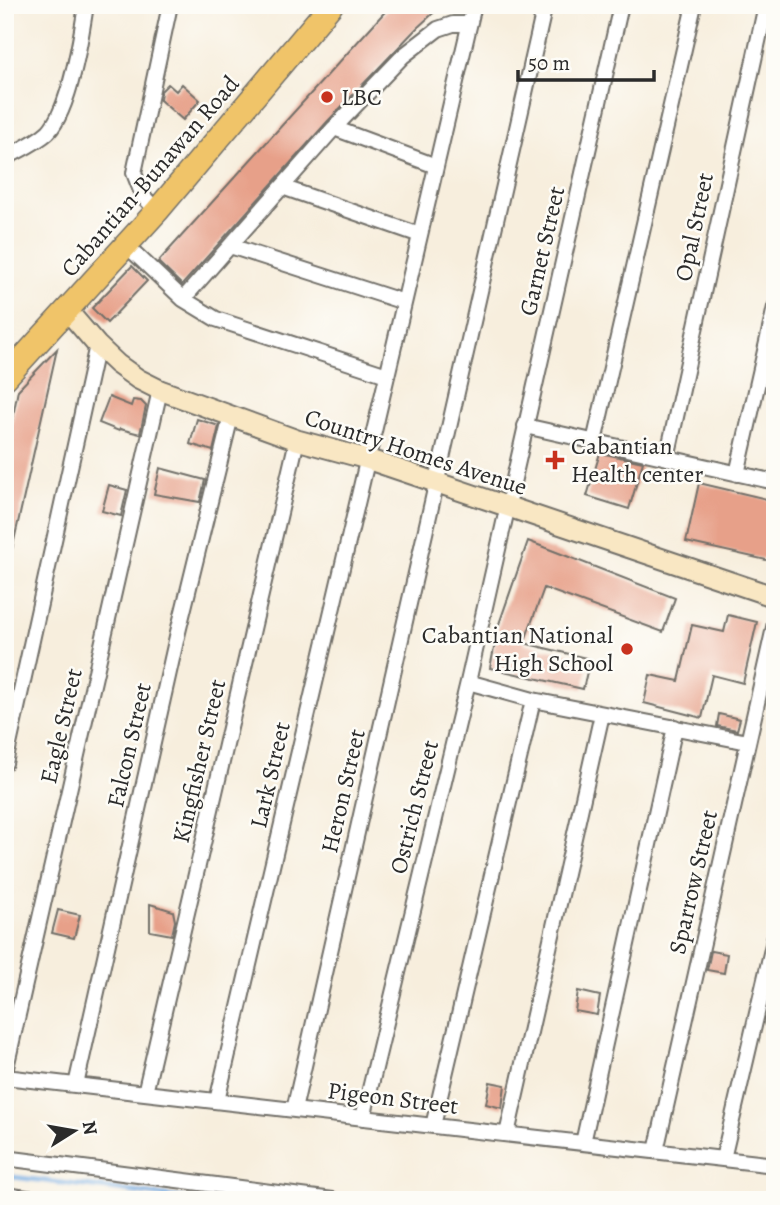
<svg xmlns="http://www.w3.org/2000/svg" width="780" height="1205" viewBox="0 0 780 1205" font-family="Alegreya,serif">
<rect width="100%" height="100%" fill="#fdfcf7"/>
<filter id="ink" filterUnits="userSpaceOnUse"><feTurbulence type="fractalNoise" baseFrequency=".0143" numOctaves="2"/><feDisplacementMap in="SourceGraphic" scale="14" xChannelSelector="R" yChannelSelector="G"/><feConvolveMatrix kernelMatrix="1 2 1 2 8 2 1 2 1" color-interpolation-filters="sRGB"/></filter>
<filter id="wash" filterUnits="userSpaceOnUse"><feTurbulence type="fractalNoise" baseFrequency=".00686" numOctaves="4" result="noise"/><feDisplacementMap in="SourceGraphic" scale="28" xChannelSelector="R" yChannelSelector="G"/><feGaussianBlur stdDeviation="1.57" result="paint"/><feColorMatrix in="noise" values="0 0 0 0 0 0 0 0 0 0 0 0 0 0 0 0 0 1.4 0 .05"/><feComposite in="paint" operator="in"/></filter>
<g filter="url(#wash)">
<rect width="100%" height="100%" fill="#f7eedd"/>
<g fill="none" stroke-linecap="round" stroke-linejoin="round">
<path stroke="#73aae1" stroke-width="5" d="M5,1176L198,1200"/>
</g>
<g id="blocks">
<path fill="#e7a089" d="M391,5H442L416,29L327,122L182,285L158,262Z
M168,84L176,91L182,84L200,100L183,120L160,100L161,91Z
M132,266L147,281L107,323L92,308Z
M57,349L11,554L5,553V457L18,390Z
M109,397L131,406L133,400L141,401L146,406L140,434L120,429L119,431L99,423Z
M197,419L219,426L213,451L190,444Z
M600,453L643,462L629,509L587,496Z
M160,468L205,480L200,502L154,494Z
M699,483L775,501V562L686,542Z
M109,485L127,490L121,516L102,511Z
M528,541L675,598L663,632L544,588L524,643L590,659L583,689L490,668L499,624Z
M728,615L757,622L743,683L712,675L702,718L644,703L650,675L679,681L692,625L724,632Z
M719,714L740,719L737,730L717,726Z
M150,904L173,911L175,921L172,935L150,931Z
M58,910L80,915L74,938L52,933Z
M711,951L727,954L724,973L707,970Z
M578,991L600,996L597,1015L575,1011Z
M490,1082L505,1085L502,1108L486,1104Z"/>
</g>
</g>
<g filter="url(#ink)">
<use href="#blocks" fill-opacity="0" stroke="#726f69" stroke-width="2"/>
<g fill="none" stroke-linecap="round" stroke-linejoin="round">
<defs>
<path id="minor" d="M334,128L436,166
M5,158C19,150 36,143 48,132C70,109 81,38 86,5
M282,187L420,235
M157,211L143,196L134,173L170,5
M126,245L183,299L216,319L387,375
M230,246L404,302
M183,299L334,128L403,56L438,29L453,24H469
M525,426L775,482
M594,442L694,5
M667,458L766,5
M737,474L775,307
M468,682L533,700L748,742
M5,763L97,345
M5,1072L160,390
M5,1077L775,1165
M76,1085L178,632L231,416
M145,1093L297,440
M217,1101L474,5
M294,1110L545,5
M363,1118L468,682L621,5
M433,1126L533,700
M507,1134L602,714
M583,1143L675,727
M656,1151L775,623
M5,1158L333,1200
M723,1159L775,936
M5,1195L41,1200"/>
<path id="secondary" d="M67,310L97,345L117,364L138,379L160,390L297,440L367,459L775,597"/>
<path id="primary" d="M5,378L157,211L331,5"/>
</defs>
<use href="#minor" stroke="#726f69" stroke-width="18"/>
<use href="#secondary" stroke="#726f69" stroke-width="23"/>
<use href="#primary" stroke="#726f69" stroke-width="26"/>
<use href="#minor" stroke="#fff" stroke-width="14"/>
<use href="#secondary" stroke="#f9e7c3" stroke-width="19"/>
<use href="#primary" stroke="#f0c469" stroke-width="23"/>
</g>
</g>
<g fill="#c8321e" stroke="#fdfcf7" stroke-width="2.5">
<circle cx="327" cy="97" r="7"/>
<path d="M551.5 449.5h7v7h7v7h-7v7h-7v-7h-7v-7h7z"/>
<circle cx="627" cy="649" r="7"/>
</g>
<g text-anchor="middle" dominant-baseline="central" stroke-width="5" stroke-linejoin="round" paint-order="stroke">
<g font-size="24" fill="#2b2b2b" stroke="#fdfcf7" text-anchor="start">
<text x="341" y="97">LBC</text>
<text x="571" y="446">Cabantian<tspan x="571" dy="28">Health center</tspan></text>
<text x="613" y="635" text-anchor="end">Cabantian National<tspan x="613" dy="28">High School</tspan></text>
</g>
<g font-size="24" fill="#2b2b2b" stroke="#fdfcf7">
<text transform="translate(150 176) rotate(-49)">Cabantian-Bunawan Road</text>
<text transform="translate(694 227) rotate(-78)">Opal Street</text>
<text transform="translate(542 251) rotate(-77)">Garnet Street</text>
<text transform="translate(416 452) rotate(18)">Country Homes Avenue</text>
<text transform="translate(61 726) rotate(-77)">Eagle Street</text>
<text transform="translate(129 745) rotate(-77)">Falcon Street</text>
<text transform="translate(199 761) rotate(-77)">Kingfisher Street</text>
<text transform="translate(270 775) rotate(-77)">Lark Street</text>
<text transform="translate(343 791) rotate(-77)">Heron Street</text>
<text transform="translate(414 807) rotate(-76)">Ostrich Street</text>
<text transform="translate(693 882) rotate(-77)">Sparrow Street</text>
<text transform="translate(393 1098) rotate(7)">Pigeon Street</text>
</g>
</g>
<rect width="780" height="1205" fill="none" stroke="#fdfcf7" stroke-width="28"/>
<g transform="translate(74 1131) rotate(79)" stroke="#fdfcf7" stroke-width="5" paint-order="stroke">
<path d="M0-5L12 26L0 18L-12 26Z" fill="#2b2b2b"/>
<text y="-10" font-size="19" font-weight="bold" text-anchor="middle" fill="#2b2b2b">N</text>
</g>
<path d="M518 70v10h136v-10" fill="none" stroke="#2b2b2b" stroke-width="3.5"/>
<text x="528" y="70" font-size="21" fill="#2b2b2b" stroke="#fdfcf7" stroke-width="5" paint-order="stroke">50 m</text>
</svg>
